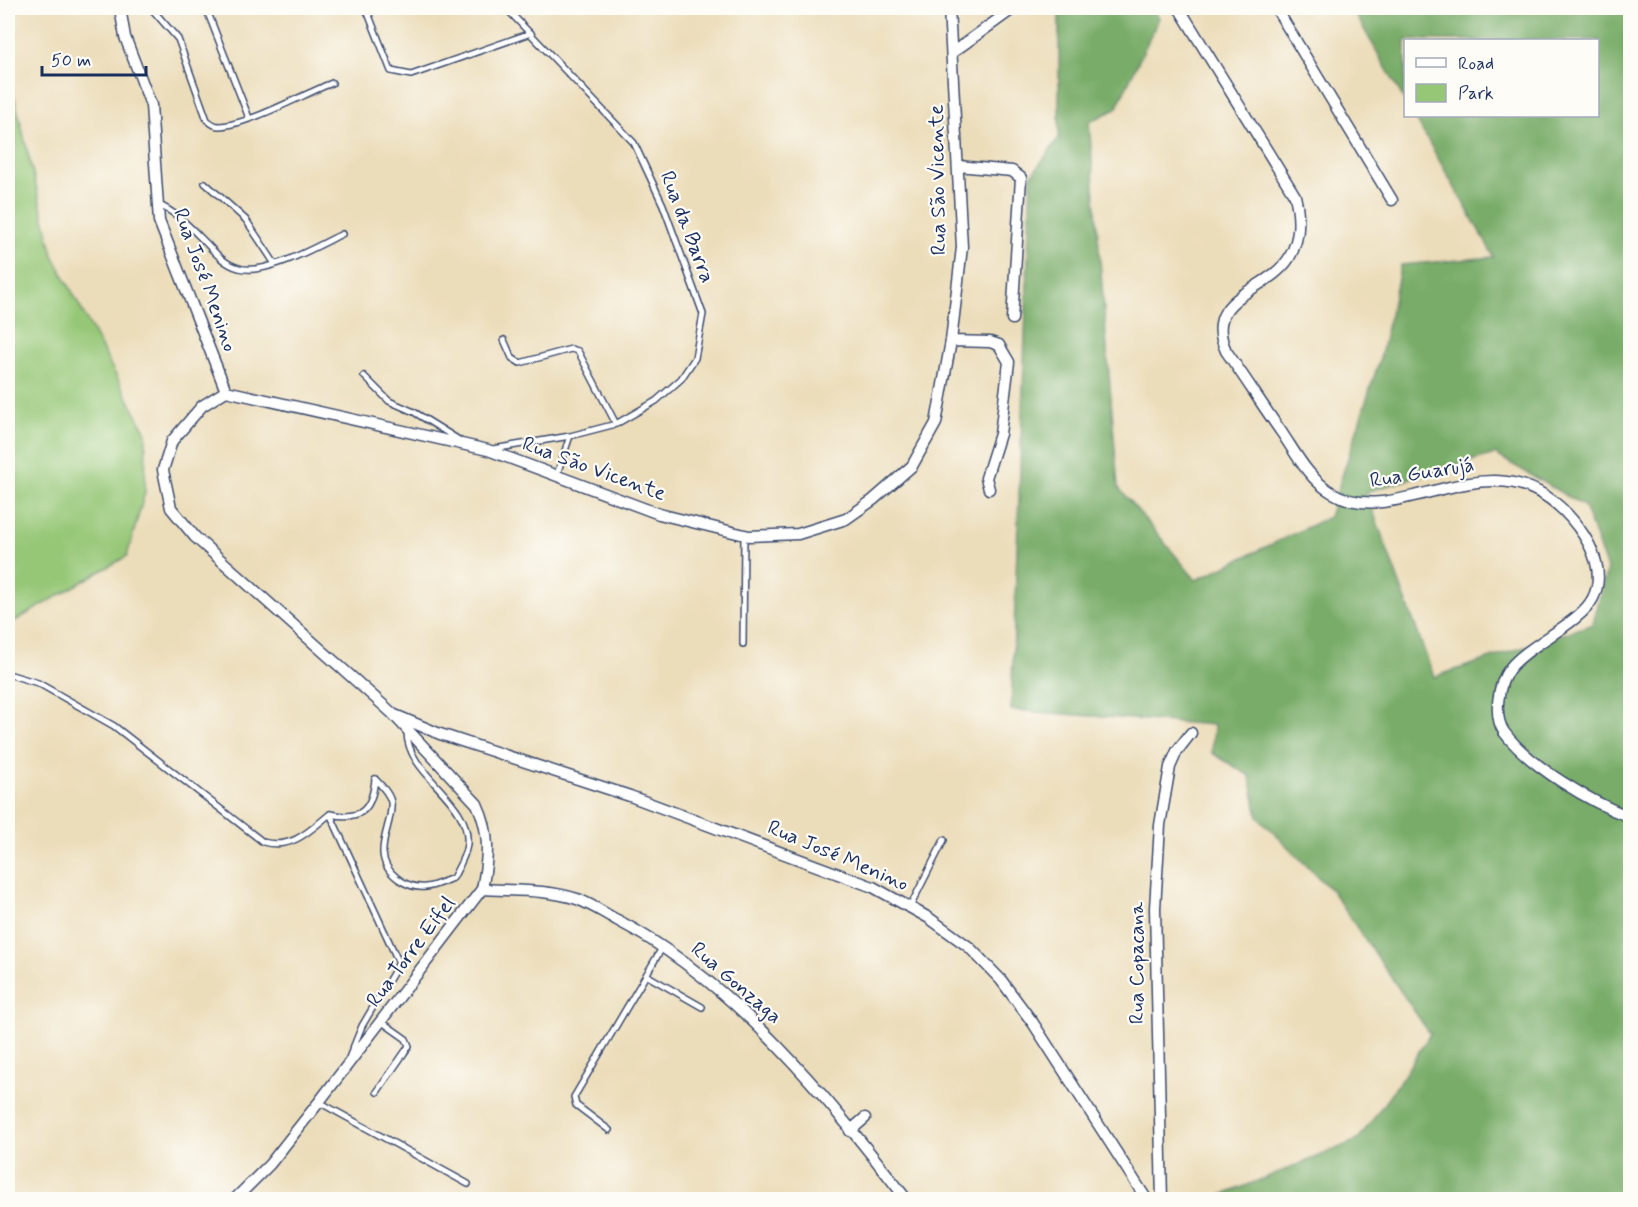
<svg xmlns="http://www.w3.org/2000/svg" width="1638" height="1207" viewBox="0 0 1638 1207" font-family="Mynerve,sans-serif">
<rect width="100%" height="100%" fill="#fdfcf7"/>
<filter id="ink" filterUnits="userSpaceOnUse"><feTurbulence type="fractalNoise" baseFrequency=".0167" numOctaves="2"/><feDisplacementMap in="SourceGraphic" scale="12" xChannelSelector="R" yChannelSelector="G"/><feConvolveMatrix kernelMatrix="1 2 1 2 8 2 1 2 1" color-interpolation-filters="sRGB"/></filter>
<filter id="wash" filterUnits="userSpaceOnUse"><feTurbulence type="fractalNoise" baseFrequency=".008" numOctaves="4" result="noise"/><feDisplacementMap in="SourceGraphic" scale="24" xChannelSelector="R" yChannelSelector="G"/><feGaussianBlur stdDeviation="1.35" result="paint"/><feColorMatrix in="noise" values="0 0 0 0 0 0 0 0 0 0 0 0 0 0 0 0 0 1.4 0 .05"/><feComposite in="paint" operator="in"/></filter>
<g filter="url(#wash)">
<rect width="100%" height="100%" fill="#ecddba"/>
<path fill="#96c777" stroke="#587b6a" stroke-width="1.5" d="M8,72L53,255L146,433L145,492L127,556L8,625Z"/>
<path fill="#78ac68" stroke="#4a6e63" stroke-width="1.5" fill-rule="evenodd" d="M1059,8H1153L1159,18L1116,109L1089,122L1118,487L1196,580L1329,517L1381,355L1401,265L1494,257L1414,116H1598V40H1406L1405,101L1352,8H1630V1192L1621,1200L1213,1199L1358,1140L1403,1077L1430,1034L1332,891L1258,817L1250,776L1212,753L1214,725L1011,710L1031,176L1059,138ZM1495,454L1584,506L1607,569L1593,624L1434,677L1366,492Z"/>
</g>
<g filter="url(#ink)">
<g fill="none" stroke-linecap="round" stroke-linejoin="round">
<defs>
<path id="service" d="M151,8L178,39L207,120C211,123 214,126 219,126C248,125 304,94 332,83
M206,8L249,118
M366,8L391,71L411,75L531,33
M205,183L246,220L275,264
M157,204C178,213 191,228 207,244C216,254 226,265 239,268C266,276 317,246 342,234
M504,340L512,358L520,363L571,349L578,351L616,424
M364,376L389,401L414,412L459,440
M493,449L570,436L616,424L656,401L681,379L695,358L703,314L663,205L634,143L506,8
M556,477L570,436
M743,644L744,535
M8,674L38,683L114,726L263,842C292,850 309,831 330,814
M375,779C381,785 389,793 391,802C393,818 382,836 383,853C384,873 406,889 426,887C435,886 444,881 453,878C458,868 466,856 467,844C471,799 407,776 407,732
M330,814L399,963L362,1026L349,1058
M330,814C362,821 372,809 375,779
M910,907L944,840
M646,975L702,1007
M377,1092L409,1046L406,1039L382,1022
M319,1102L468,1184
M609,1130L576,1105L574,1097L662,948"/>
<path id="minor" d="M120,8L125,37L151,105L159,221L226,391
M1179,8L1295,196C1300,217 1301,238 1289,258C1268,292 1201,296 1226,351C1245,378 1263,406 1282,433C1296,454 1309,479 1331,492C1402,536 1499,422 1578,527C1593,547 1605,574 1593,598C1581,623 1529,644 1510,668C1498,683 1493,716 1504,732C1529,766 1592,803 1630,817
M1276,8L1392,200
M953,52L1014,8
M958,166L1012,171L1021,178L1012,319
M951,341L990,342L999,345L1009,362L1000,434L986,478L989,489
M395,715L440,734L630,796L873,887L929,918L969,947L1001,980L1033,1023L1147,1200
M482,889C513,891 547,889 577,899C591,904 604,913 617,920C734,981 827,1097 907,1200
M850,1131L865,1118
M234,1200L270,1164L319,1102L482,889C488,859 491,833 477,804L392,713L195,537L171,508L163,470L172,441L202,406L226,391L488,450L659,514L749,536L798,534L846,519L873,500L912,466L936,423L951,341L962,247L949,8
M1162,1200L1155,908L1160,825L1170,767L1177,751L1191,733"/>
</defs>
<use href="#service" stroke="#3a496c" stroke-width="8"/>
<use href="#minor" stroke="#3a496c" stroke-width="13"/>
<use href="#service" stroke="#fff" stroke-width="5"/>
<use href="#minor" stroke="#fff" stroke-width="10"/>
</g>
</g>
<g text-anchor="middle" dominant-baseline="central" stroke-width="4.5" stroke-linejoin="round" paint-order="stroke">
<g font-size="21" fill="#1b2f5e" stroke="#fdfcf7">
<text transform="translate(938 180) rotate(-91)">Rua São Vicente</text>
<text transform="translate(687 227) rotate(69)">Rua da Barra</text>
<text transform="translate(205 280) rotate(70)">Rua José Menino</text>
<text transform="translate(594 469) rotate(20)">Rua São Vicente</text>
<text transform="translate(1422 473) rotate(-9)">Rua Guarujá</text>
<text transform="translate(838 856) rotate(23)">Rua José Menino</text>
<text transform="translate(411 952) rotate(-53)">Rua Torre Eifel</text>
<text transform="translate(1137 963) rotate(-90)">Rua Copacana</text>
<text transform="translate(736 983) rotate(41)">Rua Gonzaga</text>
</g>
</g>
<rect width="1638" height="1207" fill="none" stroke="#fdfcf7" stroke-width="30"/>
<rect x="1404" y="39" width="195" height="78" fill="#fdfcf7" stroke="#a3aaba" stroke-width="1.5"/>
<rect x="1416" y="58" width="30" height="9" fill="#ffffff" stroke="#a3aaba" stroke-width="1.5"/>
<text x="1458" y="69" font-size="18" fill="#1b2f5e">Road</text>
<rect x="1416" y="84" width="30" height="18" fill="#96c777" stroke="#a3aaba" stroke-width="1.5"/>
<text x="1458" y="99" font-size="18" fill="#1b2f5e">Park</text>
<path d="M42 66v9h104v-9" fill="none" stroke="#1b2f5e" stroke-width="3"/>
<text x="51" y="66" font-size="18" fill="#1b2f5e" stroke="#fdfcf7" stroke-width="4.5" paint-order="stroke">50 m</text>
</svg>
